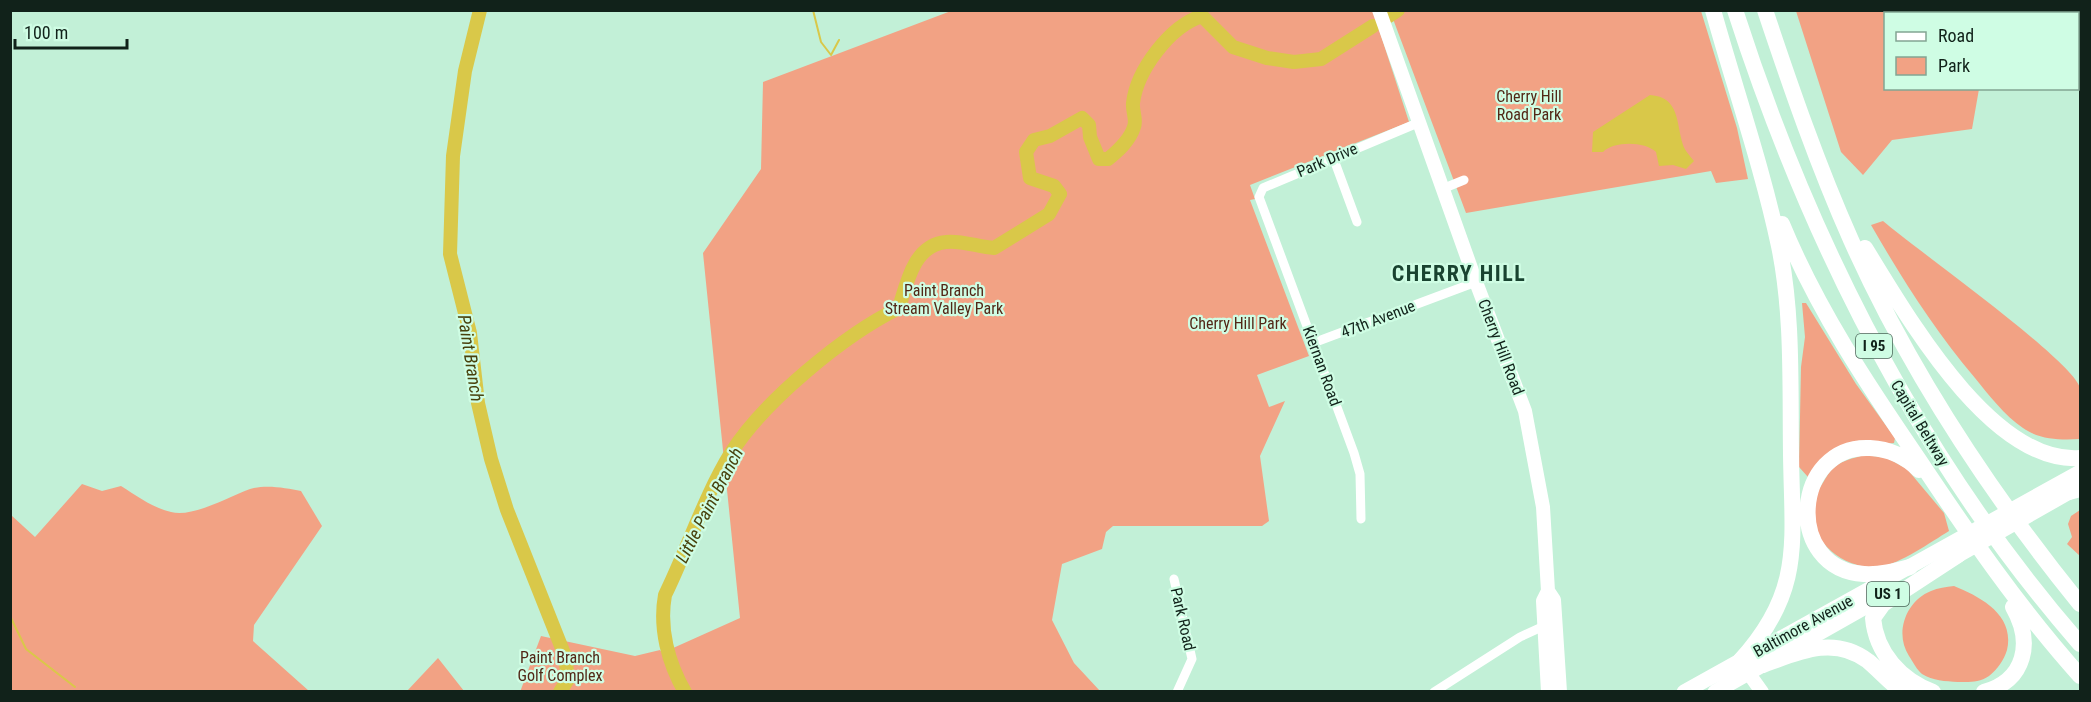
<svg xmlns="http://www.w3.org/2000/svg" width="2091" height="702" viewBox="0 0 2091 702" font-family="'Roboto Condensed',sans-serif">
<rect width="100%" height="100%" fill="#c2f0d7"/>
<path fill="#f2a284" d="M951,11H1373L1409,122L1250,185L1255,199L1250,200L1309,356L1257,375L1269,407L1285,401L1260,456L1269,521L1262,526H1113L1106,532L1102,549L1062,564L1052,620L1074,663L1100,691L520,692L541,636L635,656L660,650L662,653L740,618L703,253L761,169L763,82Z
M1390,11H1701L1737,128L1748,179L1716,183L1711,171L1466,213Z
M1796,11H1993V14H1886V88L1979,89L1972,129L1892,140L1863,175L1841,152Z
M1883,221C1914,248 2074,361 2080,388C2084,403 2081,423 2080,439C2061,440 2040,440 2023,428C2005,416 1988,394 1975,378C1933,328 1904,282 1871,225Z
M1802,303H1806L1856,384L1895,438L1894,443C1879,445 1864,437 1850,443C1834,451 1824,468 1808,477L1799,467L1801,367L1805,337Z
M1865,455L1887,458L1907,469L1944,513L1949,531C1931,542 1900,564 1879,567C1847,570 1812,545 1812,511C1811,501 1819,489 1824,481C1827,476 1830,470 1835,467C1843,460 1854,458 1865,455Z
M82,484L102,491L121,486C137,496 153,508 171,512C193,518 230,496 250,489C266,484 286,488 301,491L322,526L254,625L253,641L309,691H11V515L35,537Z
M2080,510V556L2067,544L2072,537L2068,524L2071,516Z
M1954,586C1981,597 2015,615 2007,650C2004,660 1997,670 1989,676C1979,683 1969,682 1958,682C1945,681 1933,681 1922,674C1917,670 1913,662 1909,656C1894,633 1906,601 1931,591C1938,588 1946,587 1954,586Z
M438,658L464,691H407Z"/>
<path fill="#d9c849" d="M1650,95C1680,97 1676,123 1683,145C1685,151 1691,157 1694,161L1686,169L1673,165L1659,166L1656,152C1645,141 1613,141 1603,152H1592L1593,132Z"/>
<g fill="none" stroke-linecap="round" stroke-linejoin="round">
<path stroke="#d9c849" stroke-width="2" d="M813,10L821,42L831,55L839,40
M10,616L26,649L75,687"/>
<path stroke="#d9c849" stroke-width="14" d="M480,10L465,71L453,156L450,254L470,333L478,403L491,459L507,510L565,656L568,679L560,692
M1389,16L1398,10
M685,692C668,663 659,628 665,595C688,548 704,497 731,453C764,401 844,335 899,308C907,282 914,245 946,242C960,240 979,247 994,248L1049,214L1060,194L1054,186L1030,178L1026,152L1034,140L1050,136L1082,118L1089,125L1090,137L1099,159H1108C1119,150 1130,140 1134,127C1137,119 1132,111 1133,103C1137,70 1170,26 1202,16L1233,47L1267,58L1294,62L1321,59L1373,26"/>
<path stroke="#fff" stroke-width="9" d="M1333,157L1357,222
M1442,189L1464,180
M1313,343L1476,282
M1361,519L1360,474L1354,453L1259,197L1263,188L1420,122
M1174,579L1192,659L1177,692
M1434,692L1520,637L1544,626"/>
<path stroke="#fff" stroke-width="14" d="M1379,10L1476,282L1525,411L1543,507L1548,591L1554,600L1560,692
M1742,664L1762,692
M1548,692L1543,601L1548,591"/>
<path stroke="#fff" stroke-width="15" d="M1948,561L2078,487
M1684,692L2080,472
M1715,692L1890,593"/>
<path stroke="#fff" stroke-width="16" d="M1713,10C1735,89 1762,166 1779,246C1793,314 1790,385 1791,454C1792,542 1804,591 1740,661
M1735,10C1810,243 1919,459 2080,644
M1765,10C1791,88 1818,166 1851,240C1909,370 1991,494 2080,604
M1782,224C1817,309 1867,384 1919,460C1969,535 2020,609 2080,676
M1865,248C1906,314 1991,465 2080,458
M2069,492L2080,489
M1910,567C1895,571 1880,575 1864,574C1783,569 1793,444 1870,448C1890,449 1905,456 1919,470
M1763,665C1798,652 1834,635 1868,661C1880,671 1890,683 1903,692
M1933,692C1901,680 1876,653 1873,618L1883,604L1958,555
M1984,692C2026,680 2033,642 2013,607"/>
</g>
<g text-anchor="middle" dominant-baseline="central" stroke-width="4.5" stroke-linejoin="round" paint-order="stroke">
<g fill="#cffde4" stroke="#4a6457" stroke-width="1.5">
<rect x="1856" y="334" width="36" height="24" rx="4.5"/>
<rect x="1867" y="582" width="42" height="24" rx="4.5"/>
</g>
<g font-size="15" font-weight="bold" fill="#11221a">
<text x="1874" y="346">I 95</text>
<text x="1888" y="594">US 1</text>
</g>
<g font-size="16" fill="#522716" stroke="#cffde4">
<text x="1529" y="96">Cherry Hill<tspan x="1529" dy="18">Road Park</tspan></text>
<text x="944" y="290">Paint Branch<tspan x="944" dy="18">Stream Valley Park</tspan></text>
<text x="1238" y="323">Cherry Hill Park</text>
<text x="560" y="657">Paint Branch<tspan x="560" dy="18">Golf Complex</tspan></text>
</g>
<g font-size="16" fill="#11221a" stroke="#cffde4">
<text transform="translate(1327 160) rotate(-23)">Park Drive</text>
<text transform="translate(1378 319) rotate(-21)">47th Avenue</text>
<text transform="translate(1501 347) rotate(69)">Cherry Hill Road</text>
<text transform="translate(1322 366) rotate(70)">Kiernan Road</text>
<text transform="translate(1920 423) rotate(59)">Capital Beltway</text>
<text transform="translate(1183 619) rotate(77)">Park Road</text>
<text transform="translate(1803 626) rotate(-29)">Baltimore Avenue</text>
</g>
<g font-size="18" font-style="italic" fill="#48410c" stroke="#cffde4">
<text transform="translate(471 358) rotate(81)">Paint Branch</text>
<text transform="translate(709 505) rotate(-63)">Little Paint Branch</text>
</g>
<g font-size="22" font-weight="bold" letter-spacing="1.5" fill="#194330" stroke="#cffde4">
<text x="1459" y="273">CHERRY HILL</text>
</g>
</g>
<rect width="2091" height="702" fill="none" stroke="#11221a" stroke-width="24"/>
<rect x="1884" y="12" width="195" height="78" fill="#cffde4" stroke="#83a593" stroke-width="1.5"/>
<rect x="1896" y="32" width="30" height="9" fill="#ffffff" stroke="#83a593" stroke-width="1.5"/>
<text x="1938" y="42" font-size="18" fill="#11221a">Road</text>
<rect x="1896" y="57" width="30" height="18" fill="#f2a284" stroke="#83a593" stroke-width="1.5"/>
<text x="1938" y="72" font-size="18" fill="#11221a">Park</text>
<path d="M15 39v9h112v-9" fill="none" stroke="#11221a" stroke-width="3"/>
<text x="24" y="39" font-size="18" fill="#11221a" stroke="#cffde4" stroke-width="4.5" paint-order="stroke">100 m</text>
</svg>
